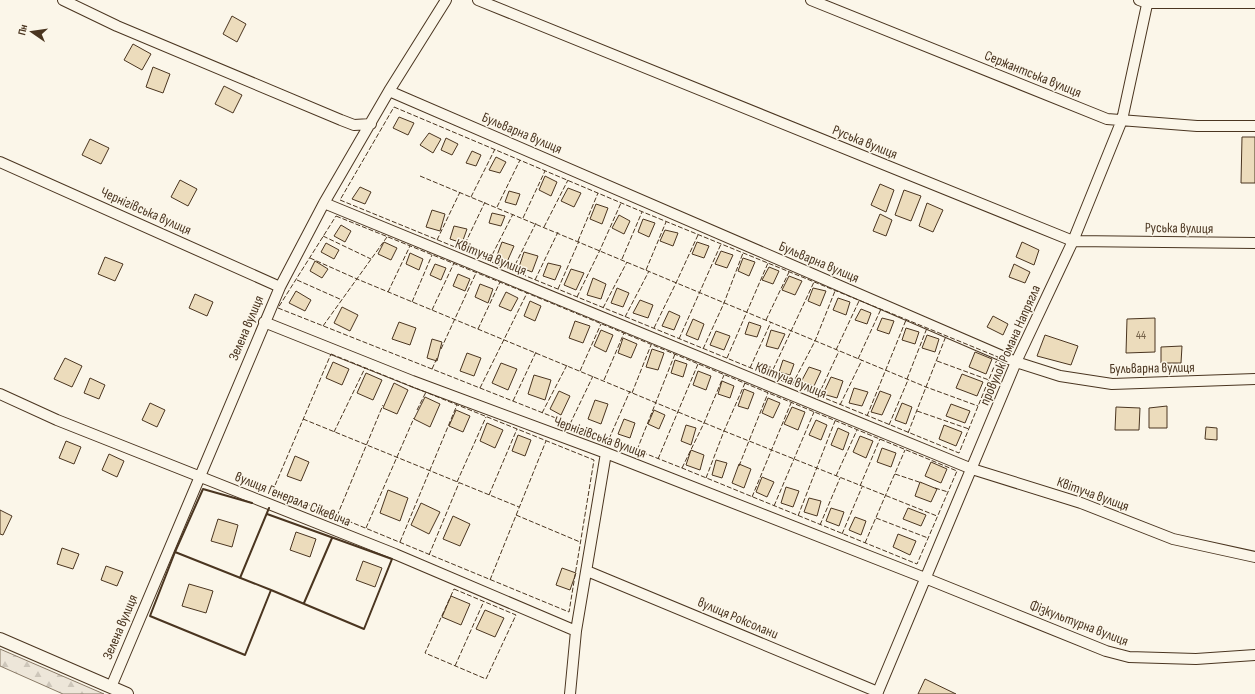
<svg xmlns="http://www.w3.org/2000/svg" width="1255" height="694" viewBox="0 0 1255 694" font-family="'Sofia Sans Condensed',sans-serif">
<defs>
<pattern id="forest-firs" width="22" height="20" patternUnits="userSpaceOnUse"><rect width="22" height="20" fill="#ede6d9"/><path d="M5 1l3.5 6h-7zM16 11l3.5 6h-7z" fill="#cdc6ba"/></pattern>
</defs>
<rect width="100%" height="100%" fill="#fbf6e9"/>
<path fill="url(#forest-firs)" stroke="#887966" d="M0,649L104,694H63L0,666Z"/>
<path fill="#ecdcbc" stroke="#4a3520" d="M232,16L246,24L237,42L223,34Z
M133,44L151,54L142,70L124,60Z
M153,67L170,74L163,93L146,87Z
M224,86L242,95L233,113L215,104Z
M399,117L414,123L408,135L393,128Z
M429,133L441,139L433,153L420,145Z
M1242,137H1255V183H1241Z
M446,138L458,144L452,155L441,150Z
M90,139L109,148L101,164L82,155Z
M472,151L481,155L476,166L466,163Z
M496,157L506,162L500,173L489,170Z
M545,176L557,182L551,196L539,190Z
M180,180L197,189L188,206L171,197Z
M880,184L894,190L886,212L871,205Z
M360,187L371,192L365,204L352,199Z
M568,188L581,193L574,207L561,201Z
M904,190L921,196L911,221L895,215Z
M509,191L520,194L516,205L505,202Z
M927,203L943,210L933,232L919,226Z
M596,204L608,208L602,224L590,219Z
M432,210L445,214L440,231L426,227Z
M492,213L505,216L501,226L489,223Z
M880,214L892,220L886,236L873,231Z
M619,215L630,221L624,234L612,228Z
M643,219L655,223L649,237L638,232Z
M341,225L351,231L345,242L334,236Z
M454,226L467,229L462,243L450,239Z
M665,230L678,233L673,246L660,241Z
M384,242L397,248L391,260L378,254Z
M502,242L514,246L507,262L496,258Z
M697,242L709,246L704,258L692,254Z
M1022,242L1039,250L1034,265L1016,257Z
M326,243L339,250L334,259L321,252Z
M721,251L733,255L727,268L715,264Z
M524,252L538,256L532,272L519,267Z
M410,253L423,259L419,270L406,264Z
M105,257L123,264L115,281L98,274Z
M743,258L755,262L749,276L738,271Z
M315,261L328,269L322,278L310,271Z
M548,263L561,266L555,280L543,276Z
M435,264L446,268L441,280L430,275Z
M1014,264L1030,272L1025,283L1009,277Z
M769,267L779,271L773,284L762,280Z
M571,269L584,273L576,290L564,285Z
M458,274L470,279L465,291L453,286Z
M789,276L802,281L795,295L782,290Z
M593,278L606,284L601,299L587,295Z
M480,284L493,289L488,303L475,297Z
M617,288L629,293L623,307L611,303Z
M813,288L826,291L820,306L808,301Z
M296,291L311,300L305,311L289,303Z
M506,292L518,298L511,311L499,306Z
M195,294L213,302L207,316L189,308Z
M838,298L850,302L846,315L833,310Z
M640,300L653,305L648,318L633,313Z
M530,301L541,306L535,321L524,316Z
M342,307L358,315L350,331L334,323Z
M861,309L871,313L867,324L855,320Z
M669,311L680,316L674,330L662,326Z
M993,316L1008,324L1003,335L987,327Z
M882,318L894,321L889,334L877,330Z
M1155,318V352L1126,353L1127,319Z
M693,319L704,324L698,340L686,335Z
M575,321L590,326L583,343L569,338Z
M399,322L416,328L410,345L392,339Z
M749,322L761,326L757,337L745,334Z
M906,328L919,332L915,344L902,340Z
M601,330L613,335L606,352L594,346Z
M771,330L785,334L778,349L766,346Z
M716,331L730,336L724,350L710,345Z
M927,335L939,339L935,352L922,348Z
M1045,335L1078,346L1071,365L1037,356Z
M623,338L637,344L631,358L618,353Z
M432,339L442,342L437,361L427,358Z
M1182,346L1181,363H1161V347Z
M652,349L664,353L658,370L646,367Z
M975,352L992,359L986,374L969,367Z
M467,353L481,358L474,376L460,371Z
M65,358L82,366L72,387L54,379Z
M675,360L687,364L683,377L671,373Z
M783,360L794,364L790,375L779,372Z
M333,362L349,369L342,385L326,378Z
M501,363L517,369L508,390L492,383Z
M809,367L821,371L814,386L801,382Z
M698,371L711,376L706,390L693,385Z
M366,373L382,380L373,400L357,393Z
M962,374L983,382L977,396L956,388Z
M534,375L551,380L545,400L528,394Z
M831,377L843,381L837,398L823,394Z
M90,378L105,385L99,399L84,393Z
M722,381L734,386L730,398L718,394Z
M394,383L408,390L397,414L383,408Z
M854,388L868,392L862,406L849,403Z
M744,389L754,393L748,409L738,406Z
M559,391L570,396L561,415L550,409Z
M880,391L891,395L882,415L871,412Z
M425,397L440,404L430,427L414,419Z
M768,398L780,403L773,418L762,413Z
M595,400L608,404L601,424L588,419Z
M150,403L165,410L157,427L142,420Z
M902,403L912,407L906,424L895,420Z
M951,404L970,411L965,423L946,416Z
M1167,406V428H1149V408Z
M792,407L805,412L798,430L784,424Z
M1116,407L1140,408L1139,430H1115Z
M456,410L470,416L463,432L449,426Z
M654,410L665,415L659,429L648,424Z
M624,419L635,423L630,438L618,434Z
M816,420L827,425L821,440L809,435Z
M487,423L503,430L495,448L480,441Z
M686,425L696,428L691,445L681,441Z
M944,425L962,432L956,446L939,439Z
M1206,427L1217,428V440L1205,439Z
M838,428L849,433L843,450L831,445Z
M518,435L531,440L525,456L512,451Z
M860,436L873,441L866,458L853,452Z
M66,441L81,447L74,464L59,458Z
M882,448L896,453L891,467L877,462Z
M691,450L704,455L700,470L686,465Z
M109,454L124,461L117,477L102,470Z
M295,456L309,462L301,481L287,476Z
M716,460L727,463L722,478L712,475Z
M931,462L947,469L941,483L925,476Z
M739,464L751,469L744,488L732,483Z
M762,477L774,482L767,497L756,492Z
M920,482L937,489L931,502L915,496Z
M786,487L799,491L793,507L781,503Z
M388,490L408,498L400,521L380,513Z
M809,498L821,501L817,516L804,512Z
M421,503L440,512L429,534L411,525Z
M831,508L844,512L839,526L826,521Z
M908,508L926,515L921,526L903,519Z
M0,510L12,516L3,535L0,534Z
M453,516L470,524L460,546L443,539Z
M855,517L866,521L861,535L849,530Z
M218,519L238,525L232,547L211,541Z
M296,532L316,539L310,557L290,550Z
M898,534L916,541L910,555L893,547Z
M62,548L79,554L73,569L57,564Z
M363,561L382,568L375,587L356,580Z
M106,566L123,572L117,586L101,580Z
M562,568L576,573L570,590L556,585Z
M189,584L213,591L206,613L182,606Z
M451,596L470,604L461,625L442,617Z
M485,610L504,618L495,637L476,629Z
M925,679L956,694H918Z"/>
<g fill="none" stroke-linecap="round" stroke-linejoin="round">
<defs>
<path id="minor" d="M63,0L117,26L341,120L354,125L371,124
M478,0L1073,241L1255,243
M811,0L1107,119L1197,126H1255
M1139,0L1147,3H1255
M389,91L1016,362L1060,376L1112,384L1255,379
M0,162L280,287
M324,203L972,469L1081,503L1173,539L1255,557
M264,322L412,381L606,453L925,578L1106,651L1129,657L1196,659L1255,655
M0,394L57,420L395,554L576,631
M587,571L878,692
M111,687L280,287L324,203L389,91L446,0
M570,694L576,631L606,453
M877,694L1016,362L1073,241L1122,120L1148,0"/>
<path id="tertiary" d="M0,639L127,694"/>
</defs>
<use href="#minor" stroke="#4a3520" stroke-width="12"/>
<use href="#tertiary" stroke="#4a3520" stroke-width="14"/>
<use href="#minor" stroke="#fbf6e9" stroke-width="10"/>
<use href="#tertiary" stroke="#fbf6e9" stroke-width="12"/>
<path stroke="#4a3520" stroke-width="1" stroke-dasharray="5 2" stroke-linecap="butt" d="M394,107L638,210L998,357L959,453L340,200Z
M420,176L926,387L978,406
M471,197L495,149
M497,207L520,160
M336,216L527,293L957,471L917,564L682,468L278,308Z
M523,218L545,171
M544,227L568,180
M323,236L371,259
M437,240L460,192
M578,241L598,193
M462,250L485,202
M310,258L357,279L724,431L937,516
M622,259L642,212
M489,261L513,214
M646,270L666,222
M512,271L536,223
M297,280L342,300
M535,280L558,232
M558,289L579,241
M388,292L410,246
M577,297L600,250L621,203
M412,302L432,255
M603,308L627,262
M432,310L454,263
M625,317L649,271
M766,320L789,272
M323,326L387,237
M654,328L676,283L698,235
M478,329L500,282
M679,339L721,244
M441,349L476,273
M703,349L724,303L743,253
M836,350L859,301
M331,354L594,460L569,612L273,490Z
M727,358L768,263
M858,359L881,309
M937,361L989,380
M750,368L771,322
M432,369L437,358
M580,371L601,324
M770,376L814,282
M907,379L927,328
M604,380L624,333
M792,385L815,341L835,291
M480,388L527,293
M632,393L651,345
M818,396L839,351
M513,401L536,352
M840,405L862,360
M417,410L426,392
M917,411L969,429
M542,413L567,365
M867,416L906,320
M303,419L519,507
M570,424L593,376
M889,425L908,380
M334,432L365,368
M908,433L946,336
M609,439L630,391
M637,450L675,354
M658,459L698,364
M739,466L768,393
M682,468L704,423L724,375
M895,474L922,483
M836,476L857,430
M706,478L724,431L745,383
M457,482L486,417
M860,486L880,439
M935,488L948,492
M489,495L517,429
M752,497L791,403
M774,506L814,412
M516,515L580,542
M337,516L383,405
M798,516L835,421
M876,518L928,538
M820,525L840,478
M366,528L414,418
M842,534L862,487
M400,542L457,405
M865,543L905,450
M429,555L459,483
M490,580L546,441
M454,589L516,615L486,679L425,653Z
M455,666L484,601"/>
<path stroke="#4a3520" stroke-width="2" d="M267,514L392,559L364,629L271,590
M175,552L271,590L245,655L150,616Z
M175,552L203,489L252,503
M240,578L269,508
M304,603L332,538"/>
</g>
<g text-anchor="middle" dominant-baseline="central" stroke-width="3" stroke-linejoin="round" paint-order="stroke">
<g font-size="12" fill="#725f47">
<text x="1141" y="335">44</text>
</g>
<g font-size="14" fill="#4a3520" stroke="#fbf6e9">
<text transform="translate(1033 74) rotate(22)">Сержантська вулиця</text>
<text transform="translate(522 133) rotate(23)">Бульварна вулиця</text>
<text transform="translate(865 142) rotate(22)">Руська вулиця</text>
<text transform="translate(146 211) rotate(24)">Чернігівська вулиця</text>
<text transform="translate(1179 228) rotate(1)">Руська вулиця</text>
<text transform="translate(491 257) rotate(22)">Квітуча вулиця</text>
<text transform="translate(819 262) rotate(23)">Бульварна вулиця</text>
<text transform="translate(246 328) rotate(-67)">Зелена вулиця</text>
<text transform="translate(1010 345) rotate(-66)">провулок Романа Напрягла</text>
<text transform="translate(1152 368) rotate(-1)">Бульварна вулиця</text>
<text transform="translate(791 380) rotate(22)">Квітуча вулиця</text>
<text transform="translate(600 437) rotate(20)">Чернігівська вулиця</text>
<text transform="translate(1093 494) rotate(20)">Квітуча вулиця</text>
<text transform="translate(293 499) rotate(22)">вулиця Генерала Сікевича</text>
<text transform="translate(738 618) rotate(23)">вулиця Роксолани</text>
<text transform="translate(1079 623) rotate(21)">Фізкультурна вулиця</text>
<text transform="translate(120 627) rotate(-67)">Зелена вулиця</text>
</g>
</g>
<g transform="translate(32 32) rotate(283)" stroke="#fbf6e9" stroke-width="3" paint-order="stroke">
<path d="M0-3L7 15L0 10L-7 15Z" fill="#4a3520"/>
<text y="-6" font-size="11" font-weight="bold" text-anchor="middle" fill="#4a3520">Пн</text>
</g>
</svg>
